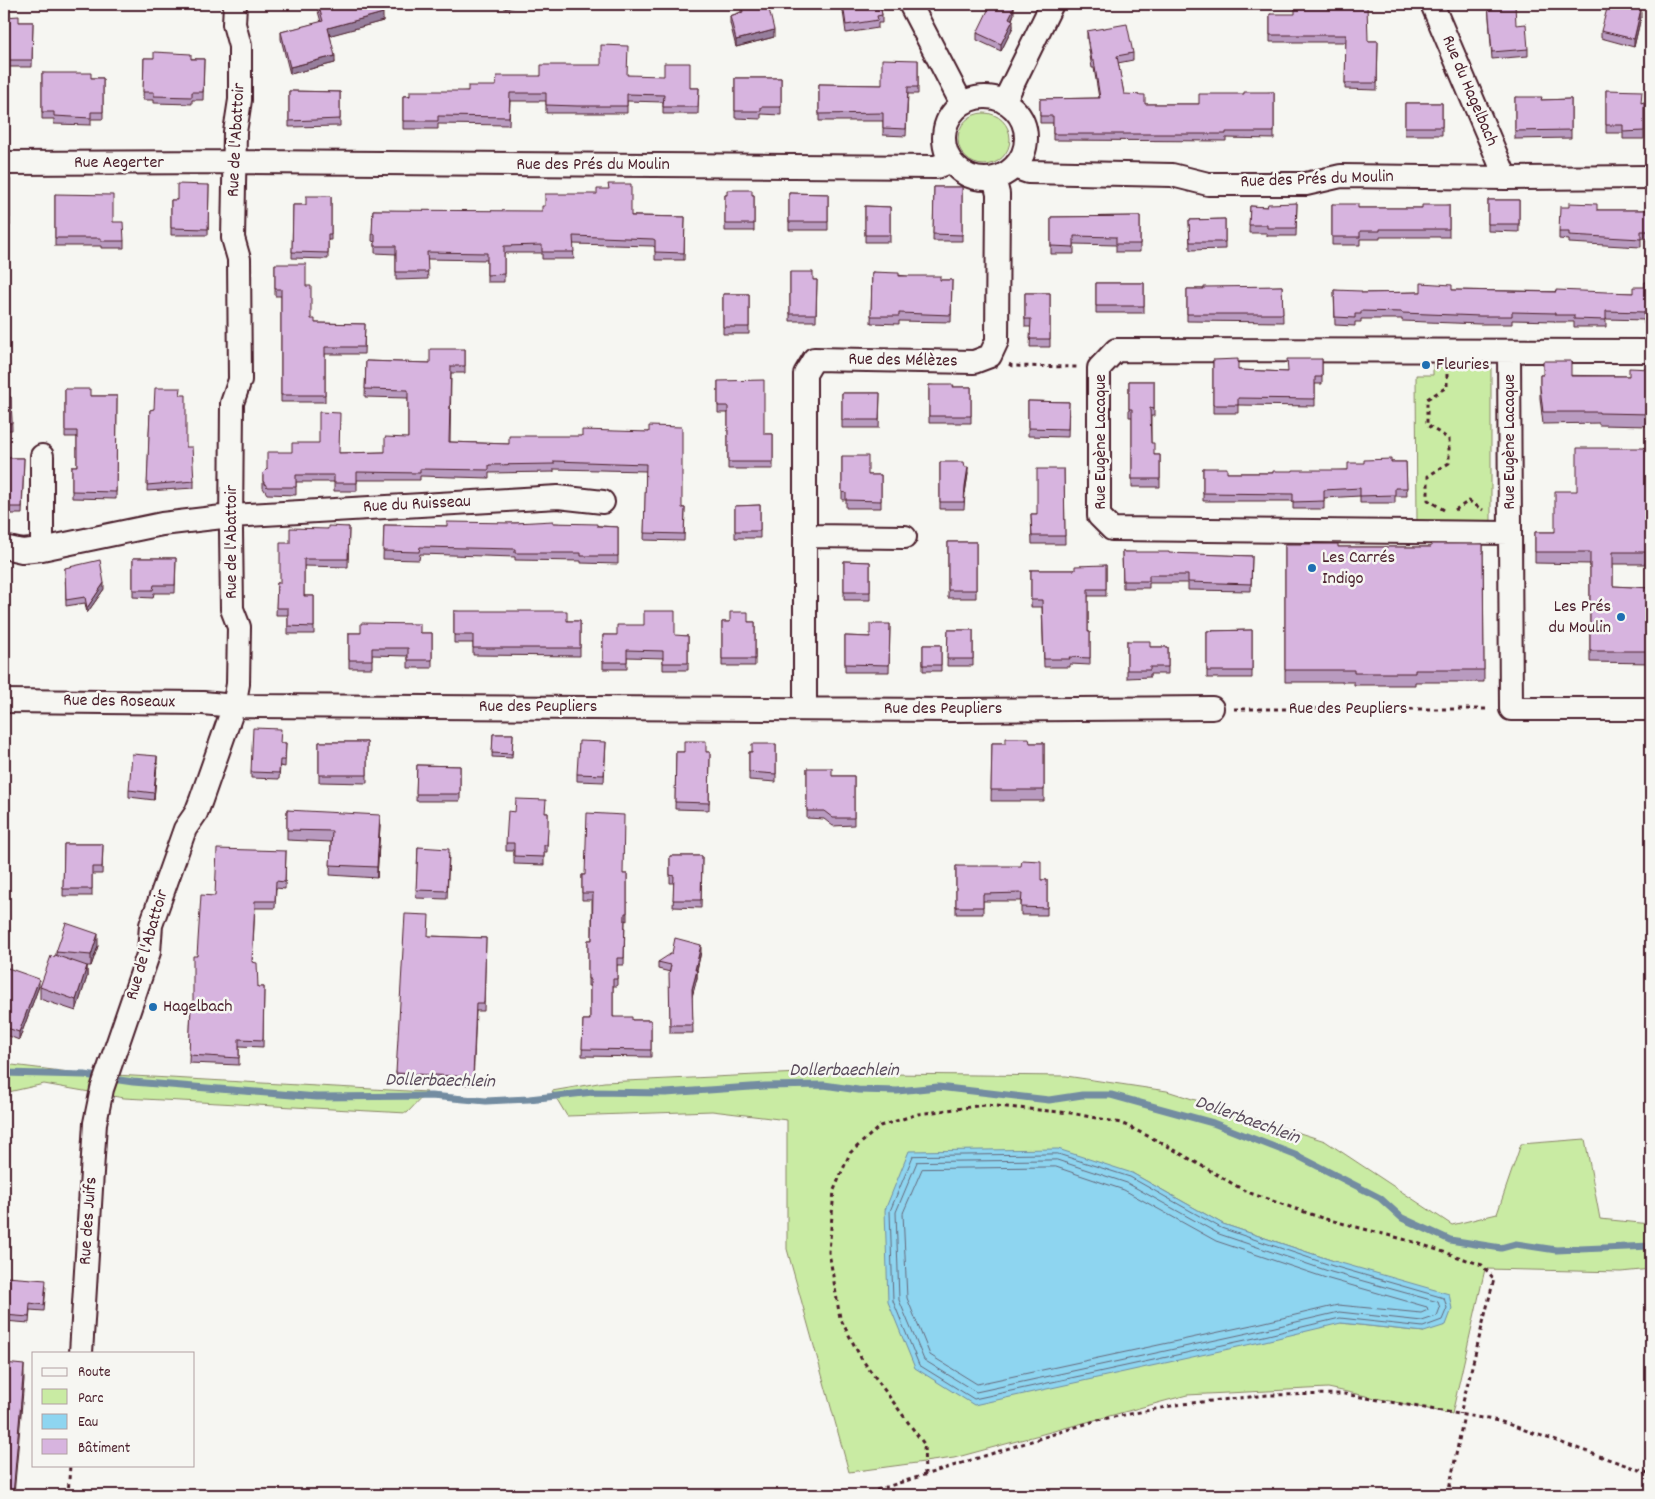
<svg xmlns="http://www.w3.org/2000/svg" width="1655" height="1499" viewBox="0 0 1655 1499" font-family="Dekko,sans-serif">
<rect width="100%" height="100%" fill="#f6f6f2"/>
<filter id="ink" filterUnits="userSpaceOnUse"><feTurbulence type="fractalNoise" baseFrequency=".02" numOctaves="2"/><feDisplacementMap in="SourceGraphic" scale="10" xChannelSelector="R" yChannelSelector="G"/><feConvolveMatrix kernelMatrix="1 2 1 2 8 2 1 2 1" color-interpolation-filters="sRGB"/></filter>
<g filter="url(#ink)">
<path fill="#c9eba3" stroke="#8a8567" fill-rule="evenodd" d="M958 139a26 26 0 1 1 52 0a26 26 0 1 1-52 0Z
M1433,357H1491V523H1417L1416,375H1433Z
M4,1064L78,1073L427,1092L407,1113L124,1098L44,1084L4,1093Z
M800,1073L1066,1076L1167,1091L1325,1141L1452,1225L1497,1214L1521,1144L1585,1139L1600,1219L1651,1224V1269L1621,1272L1485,1269L1452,1414L1328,1388L1187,1395L954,1458L849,1472L787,1249V1120L712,1111L567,1116L552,1091L604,1082ZM1132,1173L1223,1224L1334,1261L1424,1332L1341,1323Z"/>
<path fill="#8ed5f0" stroke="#738ca1" d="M1058,1149L1132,1173L1223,1224L1334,1261L1449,1294L1452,1309L1446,1325L1424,1332L1341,1323L1265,1341L974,1405L915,1368L888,1302L885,1210L909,1151Z"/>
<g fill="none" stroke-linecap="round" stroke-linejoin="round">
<path stroke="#65687a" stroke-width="1" d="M1058,1154L1130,1177L1221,1228L1333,1266L1444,1298L1447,1308L1442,1320L1423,1327L1340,1318L1264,1336L974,1399L919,1365L893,1301L890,1211L913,1156Z
M1057,1160L1127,1183L1219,1234L1331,1272L1438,1302L1440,1308L1437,1316L1422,1321L1339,1312L1262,1330L976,1392L924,1360L899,1300L896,1212L917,1162Z
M1056,1167L1124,1190L1216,1241L1329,1279L1427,1307L1428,1310L1421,1313L1338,1305L1261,1323L977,1384L930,1355L907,1298L903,1213L922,1169Z"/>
<path stroke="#738ca1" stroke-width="7" d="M4,1073L85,1075L133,1082L317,1097L431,1096L486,1101L529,1099L593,1092L666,1093L765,1086L824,1085L858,1090L897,1091L938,1087L1049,1100L1082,1095H1111L1213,1123L1300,1157L1380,1198L1402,1218L1450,1240L1501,1248L1516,1244L1556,1250L1651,1246"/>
<defs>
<path id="minor" d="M910,4L962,104
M1432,4L1506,178
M944 138a41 41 0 1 1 82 0a41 41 0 1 1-82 0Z
M1004,102L1052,4
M4,163L235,162L936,167L951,161
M1014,167L1028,172L1172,175L1208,184H1306L1341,176L1506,178L1651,177
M1509,351L1511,709H1651
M1510,533L1112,529L1099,516V368L1116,350L1651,351
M806,536L905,537
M4,547L22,551L42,549L162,524L231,516L558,497L603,502
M42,549V456
M4,701L203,703L234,706L953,710L1212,708
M805,708V374L814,359L974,362L990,356L997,341L998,194L994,178
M81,1353L95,1123L102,1089L149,952L151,925L185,829L196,813L201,800L234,706L238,684L239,627L232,609L231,530L232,403L240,380L239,259L233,238L235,132L240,100V46L234,24L235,4"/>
</defs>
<use href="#minor" stroke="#4a1f2b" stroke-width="26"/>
<path stroke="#4a1f2b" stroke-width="3" stroke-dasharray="4 4" stroke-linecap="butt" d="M1009,364L1012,366L1077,367
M1444,510L1428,500V476L1449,463V439L1427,425V399L1447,387V372
M1455,510L1469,501L1483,510
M1234,709H1490
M925,1475L924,1444L861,1358L840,1318L829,1252L834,1190L850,1153L880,1126L918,1114L985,1105L1071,1113L1121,1123L1164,1144L1247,1192L1322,1218L1414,1242L1482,1265L1494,1279L1460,1414
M68,1495L70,1465
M861,1495L1098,1420L1182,1404L1268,1395L1344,1394L1499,1421L1651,1474
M1448,1495L1464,1415"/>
<use href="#minor" stroke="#f6f6f2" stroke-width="22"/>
</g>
<path fill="#b99bc0" stroke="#4a1f2b" d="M316,4H381L383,21L330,35L335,63L290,74L281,39V32L321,22Z
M741,4L774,37L736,47L730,23V16L741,12Z
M842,4H880L882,15V23H878V28L846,33Z
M1488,4L1528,49V56L1492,59Z
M1623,9L1641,17L1634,47L1601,38V31Z
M1014,14L1012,20L1013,27L1001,51L977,40V33Z
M1270,14L1368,41H1378L1377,90L1345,89L1346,42H1270Z
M4,17L19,22H33L32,67H4Z
M1087,31L1133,53V60L1118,63L1124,94L1145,104H1199L1244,94L1274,92V139L1226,138V141L1053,140V123H1040V99L1099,98L1094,68H1092L1087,38Z
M144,58L204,59L203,100H192V104L154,103V100H143Z
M918,60V94H908L906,136L883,135V121H819V84L882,85Z
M42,73L91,78H103V119H91V125L54,124V119H42Z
M627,75L690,88H699L698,114H663V102L627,101V113H546V101H510L509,125L438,124V129H403V96L468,91L496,86L541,76Z
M735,78H781V115L761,114V119L735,118Z
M1606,90L1642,103L1644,102V139H1623V133H1606Z
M289,91L340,92V126L289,127Z
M1515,97L1541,100L1571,99V138L1515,139Z
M1405,103H1442V135H1405Z
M4,178L10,179V226H4Z
M209,185L208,235H171V200H177Z
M934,187H962V241H933Z
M789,193L828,194V230H789Z
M55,194L113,222L124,241V248H101V246H55Z
M725,195H754V231H725Z
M331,196V240H328V259L292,258L293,205H306Z
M1488,200H1519V232L1488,231Z
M1297,203L1296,236H1267V233H1249L1250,206L1267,207Z
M1332,204L1358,208H1422L1449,205V237H1380V239H1360V245H1332Z
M865,206L890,207V242H865Z
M373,210L685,217L684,260H655V247L653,246L573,244L574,259H542V253H504V282H487V260L427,259L428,279L396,280V254L375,253V242L372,241Z
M1597,210H1651V239L1641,238V247L1569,243V240L1559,239V232Z
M1140,216V252H1116V245L1074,244V254H1051V217Z
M1225,219V249L1190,250L1189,220Z
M275,264L306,286L311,319L315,323L365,324L364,354H325V402H281V296H275Z
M790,272L813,280H817L816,321H790Z
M872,272L940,280H952L951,322L899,321V324L871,323Z
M1645,282L1651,283V324H1644V320L1606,319V327H1574V322H1555V321L1512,320V324H1480L1402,321V319H1361V322H1355V326L1335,325L1334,290L1361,293L1421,292L1452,290L1633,293L1645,287Z
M1096,283H1144V313H1096Z
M1282,286L1283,322L1187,321V289H1204Z
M1025,293H1050V347H1030L1031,327H1025Z
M723,294H749V334H723Z
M465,349V373H451L450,442L509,444L582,436L649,432L682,508H685L684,541L644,540L646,471L554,469V472L489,473V478L420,476V480H357V491H334V482H296V495L267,494L263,488V473L339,453L385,452L408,438V398L365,397L366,361L430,363Z
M1322,359V384H1315V406L1238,405V413H1213V360L1238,370L1288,372Z
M1651,369V426L1599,425V423L1543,424L1540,398V375L1629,376Z
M718,381L764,434H773V469H728V413H718Z
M1129,381H1154V416H1151V443L1154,455H1160V487H1132V417H1129Z
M929,385L953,387H971V423H929Z
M65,389L90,396H117L116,499L72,498V466H77V437H65Z
M842,393H880L879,428H842Z
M181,395L186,447L194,481V488L147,491L150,410L154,409Z
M4,397H11L12,430H4Z
M1028,401L1069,402L1068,437L1028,436Z
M1651,448V564H1613V586L1651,588V663L1590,662V564L1535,563V532H1555L1577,491Z
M842,456L868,475H881V508H846V500H842Z
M4,458H24L22,514H4Z
M940,462L965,467L968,474L965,493L964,509H940Z
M1391,462H1406L1407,496H1395V503H1360V496L1324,498V509H1293V501H1203V468L1227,473H1273L1348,470Z
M1064,469L1065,544H1032L1031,514H1037Z
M760,505V538H735V506Z
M515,523H553L618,527V564L581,563V561L515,560V557L420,554L419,560L383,559L384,525L447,526Z
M349,527L348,567L304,566V596H314V634H288V615H276L277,583H280L290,543L328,529Z
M948,542H976V598H948Z
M1285,544L1338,547H1431L1483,544L1484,682H1415V685H1354V682H1285Z
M1122,552L1252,556L1251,591L1188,590V583H1149V588H1123Z
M133,558H176L175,593H154L153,598L133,597Z
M844,561L870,562V600H844Z
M1106,565V596H1088V632H1090V665L1070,664V667H1044L1042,607H1031V570H1075Z
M65,568L104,589L87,613L85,603L66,606Z
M454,611L567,621H580V656L473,655V643H454Z
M722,622H755V666H722Z
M890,624L889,672H845V636L870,637Z
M948,630H973V666H947Z
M1252,630V678H1207V631Z
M349,633H432V668H408V656L372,655V668H349Z
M603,635L688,636V670H663V658L627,657V669H603Z
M1127,641L1150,647H1168V674H1150V677L1127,678Z
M923,645H941V671H923Z
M493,734H513L512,758L492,757Z
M319,742H367V783L319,782Z
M606,742L604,782L577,781V774Z
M281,743H286L285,767L280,766L279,779L251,778V772Z
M992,743H1044V801H991Z
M776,744V782L749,780V752H752Z
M676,752H710L709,810L675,809Z
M157,763L154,800L129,797V790Z
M417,765L460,766V801H416Z
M807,768L832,776H854V825L833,826L824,819L807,818Z
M287,810L380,825L377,878L330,875L331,842L287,840Z
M545,813H548L547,852H544V865L514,864V851H506V843Z
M64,844H103L102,874H92V896H63Z
M418,847L449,856L447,899L416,898Z
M286,851L285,889L276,888L275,908H255L252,962L258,987H264L263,1047L239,1046V1065L189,1063L191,1005L193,1006L197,956L215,896Z
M670,856H702L701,908L673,907L674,883H670Z
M956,866L1041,880H1047V915H1021V901H983V914H956Z
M627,874V921L625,920L624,965H617V986H613V1017L632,1020H651V1057L582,1056L583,1020H590V986H588V940H592V900H582V875Z
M428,936L486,938L484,1011H476L473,1085L396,1081V1073Z
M98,946L91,966H87V977L76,1011L40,999V987L56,955V952Z
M701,952L697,970V978L692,996L693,1033H670V972L658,969V962Z
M4,969L39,986L19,1040L4,1034Z
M46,1286L44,1311L30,1310L29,1323L4,1321V1310Z"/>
<path fill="#967e9c" stroke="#4a1f2b" d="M505,4H525L505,9Z
M1014,8V14L1009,25V18Z
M1641,9V17L1634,47V39Z
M383,13V21L328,36V28Z
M1013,20V27L1001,51V44Z
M774,30V37L736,47V40Z
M335,56V63L290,74V67Z
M968,467V474L965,493V486Z
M104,583V589L87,613V608Z
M157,756V763L154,800V793Z
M380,815V825L377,878V867Z
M98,934V946L91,966V955Z
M701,945V952L695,977V970Z
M87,966V977L76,1011V1000Z
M697,970V978L692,997V989Z
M39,979V986L19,1040V1032Z
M24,1365V1380L14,1495H13Z"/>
<path fill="#d7b4df" stroke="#4a1f2b" d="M318,4H381L383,13L328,28L335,56L290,67L281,32L323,21Z
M741,4H763L764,6L768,5L774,30L736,40L730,16L743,12Z
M843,4H880L882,15L877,16L878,20L846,25Z
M991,4H1006L1014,8L1009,18L1013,20L1001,44L977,33Z
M1295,4H1367L1368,41H1378L1377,83H1345L1346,35H1270V14H1295Z
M1488,4H1515L1516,25L1526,24L1528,49L1492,52Z
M1608,5L1623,9L1624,5L1641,9L1634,39L1601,31Z
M19,16V22H33L32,60H4V17Z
M1127,24L1133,53L1117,56L1124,94L1145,95V104H1199V94H1244V92H1274V132H1226V134H1053V116H1040V99L1100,98L1094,61H1092L1087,31Z
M601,45L628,46L627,75L664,76V63H690V88H699L698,107H663L664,95L627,94V106H577L546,105V93H510L509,117L438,116V121H403V96H410V91H468V86H496L497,76H541V65H601Z
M154,52L191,54V59H204L203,92H192V97L154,96V92H143L144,58H154Z
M882,59L918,60V87H908L906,129L883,128V113L819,114V84L882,85Z
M42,73H91V78H103V112H91V118L54,116V112H42Z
M735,78H781V107H761V111H735Z
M1606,90L1642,91L1641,103L1644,102V131L1623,132V125H1606Z
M289,91L340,92V119L289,121Z
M1515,97H1542L1541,100L1571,99V130L1515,131Z
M1405,103H1442V127H1405Z
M4,178L10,179V218H4Z
M177,184L209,185L208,229L171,228V200H177Z
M608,184H631V216L685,217L684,253L655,252V240L653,239L573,236L574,252H542V245L504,246V274L487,275V253L427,252L428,272H396V246H375V234H372L373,210L542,211V206H545V194H597V189H609Z
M934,187H962V235L933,234Z
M727,190H752V195H754V224H725V195H727Z
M789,193L828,194V222H789Z
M55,194L113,195V222H123L124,241H101V238H55Z
M306,196H331V234H328V253L292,252L293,205H306Z
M1488,200H1519V224H1488Z
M1297,203L1296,228H1267V225H1249L1250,206L1267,207L1268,204Z
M1569,203L1597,204V210H1651V231H1641V239L1569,235V232H1559L1560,207H1569Z
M1332,204H1358V208H1422V205H1449V229H1380V231H1360V237H1332Z
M865,206L890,207V235H865Z
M1140,216V244H1116V237L1074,236V247L1051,246V217Z
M1225,219V242H1190L1189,220Z
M275,264H306V286H311V319H315V323L365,324L364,347H325V395H281V289H275Z
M790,272H813V280H817L816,314H790Z
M872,272L899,273V276H940V280H952L951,315L899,313V316H871Z
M1645,282L1651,283V316H1644V312L1606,311V320L1574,319V315H1555V313L1512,312V316H1480L1402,313V312L1361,311V314H1355V318L1335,317L1334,290L1361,291V293L1421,292V283L1452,285V290L1556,292V290L1633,293V287H1645Z
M1096,283H1144V306H1096Z
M1282,286L1283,314H1187V289H1204V287Z
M1025,293H1050V339H1030L1031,319H1025Z
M723,294H749V327H723Z
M430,349H465V366H451L449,442L509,444V436H582V430L649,432V426L682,427V508H685L684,534L644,533L646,464L554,461V464L489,465V470L420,469V473L357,472V483H334V475H296V487H267L263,481V473L267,469V452H292V443H319V412L340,413L339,453L385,452V437L408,438V390L365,389L366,361L430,363Z
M1238,359V370L1288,372L1287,359H1322V377H1315V399L1238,398V405H1213V360Z
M1543,361H1571V376H1629V368L1651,369V414L1599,413V412H1543L1540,387V375H1543Z
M764,380V434H773V462H728V406H718V381Z
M1129,381H1154V409L1150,408L1151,443H1154V455H1160V479H1132V409H1129Z
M929,385H954L953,387H971V416H929Z
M155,388H181L180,395H186V447H192L194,481L147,485L150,410L154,409Z
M65,389H90V396H117L116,492L72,491V466H77V431H65Z
M842,393H880L879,420H842Z
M4,397H11L12,423H4Z
M1028,401L1069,402L1068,429L1028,428Z
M1577,448H1651V552H1613V586L1651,588V651H1590V552H1535V532H1555V491H1577Z
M842,456H868V475H881V501L846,500V493L842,492Z
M4,458H24L22,507H4Z
M1391,459V462H1406L1407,488H1395V495L1360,496V488L1324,490V501L1293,502V494L1203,493V468H1227V473H1273V471H1293V470H1348V463H1364V460Z
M940,462H964L965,467H968L965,486L964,502H940Z
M1037,469H1064L1065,536H1032L1031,514H1037Z
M760,505V531H735V506Z
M553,521V523L597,524V526L618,527V556H581V553H515V549L420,547L419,552L383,551L384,525L447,526V522L515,523Z
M328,526L349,527L348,559H304V596H314V627L288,626V608H276L277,583H280V543H290V528L328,529Z
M948,542H976V590H948Z
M1285,544H1338V547H1431V544H1483L1484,670H1415V673H1354V670H1285Z
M1122,552H1169V553L1252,556L1251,584L1188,582V575H1149V581H1123Z
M133,558H176L175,585H154L153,590H133Z
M100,560L104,583L87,608L85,597L66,600L65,568Z
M844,561L870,562V592H844Z
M1106,565V589H1088V632H1090V658L1069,657L1070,659H1044L1042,600H1031V570H1075V566Z
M454,611H567V621H580V648H473V635H454Z
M644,611H675V635L688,636V663H663V651L627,650V662H603V635H617V625H644Z
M730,612H748V622H755V659H722V622H730Z
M361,623L420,624V633H432V660H408V648H372V660H349V633H361Z
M870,624H890L889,665L845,664V636L870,637Z
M948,630H973V659H947Z
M1252,630V671H1207V631Z
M1127,641H1150V647H1168V667H1150V670H1127Z
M923,645H941V665H923Z
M253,728L281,729L280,743H286L285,760H280L279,773L251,772Z
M493,734H513L512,754L492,753Z
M1006,738H1029L1030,743H1044V790H991L992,743H1006Z
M579,741L606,742L604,775L577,774Z
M684,741H706V752H710L709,803L675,802L676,752H684Z
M319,742H367V775H319Z
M752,744H776V774L749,772V752H752Z
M132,754L157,756L154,793L129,790Z
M417,765L460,766V794H416Z
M807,768H832V776H854V818H833L824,811H807Z
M516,799L546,800L545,813H548V829L547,845H544V857L514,856V843H506L508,811L515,812Z
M287,810L380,815L377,867L330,865L332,831L287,830Z
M587,813L624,815L623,874H627V913H625L624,958H617V979H613V1017H632V1020H651V1050L582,1049L583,1020H590V979H588V940H592L593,893H582V875H585Z
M64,844H103L102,867H92V889H63Z
M418,847L449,849L447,891L416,890Z
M217,849L286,851L285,882L276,881L275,901H255L252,962L257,963L258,987H264L263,1040L239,1039V1058L189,1055L191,1005L193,1006V956H197L201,895L215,896Z
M670,856H702L701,900H673L674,876L670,875Z
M1022,860L1041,861V880H1047V908L1021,907L1022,893L983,894V907H956V866H1021Z
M405,914L429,915L428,936L486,938L484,1003H476L473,1077L396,1073Z
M66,923L98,934L91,955L56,952Z
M675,938L701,945L695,970H697L692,989L693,1025H670L669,974L671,965L658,962L672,953Z
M55,955L87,966L76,1000L40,987L51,956L54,957Z
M5,967L39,979L19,1032L4,1027V969Z
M6,1277L46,1280L44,1305L30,1303L29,1317L4,1315Z
M4,1363L24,1365L13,1495H4Z"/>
</g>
<g fill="#1f6fb2" stroke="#f6f6f2" stroke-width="2">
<circle cx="1426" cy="365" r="5"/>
<circle cx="1312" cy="568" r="5"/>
<circle cx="1621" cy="617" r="5"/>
<circle cx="153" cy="1007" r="5"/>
</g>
<g text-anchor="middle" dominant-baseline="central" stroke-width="5" stroke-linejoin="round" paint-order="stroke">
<g font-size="18" fill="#4a1f2b" stroke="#f6f6f2">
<text transform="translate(1469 91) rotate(67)">Rue du Hagelbach</text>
<text transform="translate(237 140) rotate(-87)">Rue de l'Abattoir</text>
<text x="119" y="163">Rue Aegerter</text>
<text x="593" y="165">Rue des Prés du Moulin</text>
<text transform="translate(1317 180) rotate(-2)">Rue des Prés du Moulin</text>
<text transform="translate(903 361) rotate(1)">Rue des Mélèzes</text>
<text transform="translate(1101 442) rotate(-90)">Rue Eugène Lacaque</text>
<text transform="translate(1510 442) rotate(-90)">Rue Eugène Lacaque</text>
<text transform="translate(417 505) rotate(-3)">Rue du Ruisseau</text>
<text transform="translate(232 542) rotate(-90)">Rue de l'Abattoir</text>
<text transform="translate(119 702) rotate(1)">Rue des Roseaux</text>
<text x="538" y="707">Rue des Peupliers</text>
<text x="943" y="709">Rue des Peupliers</text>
<text x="1348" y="709">Rue des Peupliers</text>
<text transform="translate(148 945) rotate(-74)">Rue de l'Abattoir</text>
<text transform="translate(89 1221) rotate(-86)">Rue des Juifs</text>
</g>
<g font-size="18" fill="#4a1f2b" stroke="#f6f6f2" text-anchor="start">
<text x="1436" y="365">Fleuries</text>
<text x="1322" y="558">Les Carrés<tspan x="1322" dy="21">Indigo</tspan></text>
<text x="1611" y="607" text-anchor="end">Les Prés<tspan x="1611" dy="21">du Moulin</tspan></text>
<text x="163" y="1007">Hagelbach</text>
</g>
<g font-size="19" font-style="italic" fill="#5b4c5c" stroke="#f6f6f2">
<text x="844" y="1071">Dollerbaechlein</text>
<text transform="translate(440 1082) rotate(1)">Dollerbaechlein</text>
<text transform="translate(1247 1121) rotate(20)">Dollerbaechlein</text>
</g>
</g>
<rect width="1655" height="1499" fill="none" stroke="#f6f6f2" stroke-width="20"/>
<rect x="10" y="10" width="1635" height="1479" fill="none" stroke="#4a1f2b" stroke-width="2" filter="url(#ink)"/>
<rect x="32" y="1352" width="162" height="115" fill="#f6f6f2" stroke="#b1a0a2"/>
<rect x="42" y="1368" width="25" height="8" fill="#f6f6f2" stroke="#b1a0a2"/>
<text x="78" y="1376" font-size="15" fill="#4a1f2b">Route</text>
<rect x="42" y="1389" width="25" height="15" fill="#c9eba3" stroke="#b1a0a2"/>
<text x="78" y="1402" font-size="15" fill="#4a1f2b">Parc</text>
<rect x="42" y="1414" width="25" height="15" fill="#8ed5f0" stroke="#b1a0a2"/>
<text x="78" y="1426" font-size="15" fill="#4a1f2b">Eau</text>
<rect x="42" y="1439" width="25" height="15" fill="#d7b4df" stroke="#b1a0a2"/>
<text x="78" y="1452" font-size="15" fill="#4a1f2b">Bâtiment</text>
</svg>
